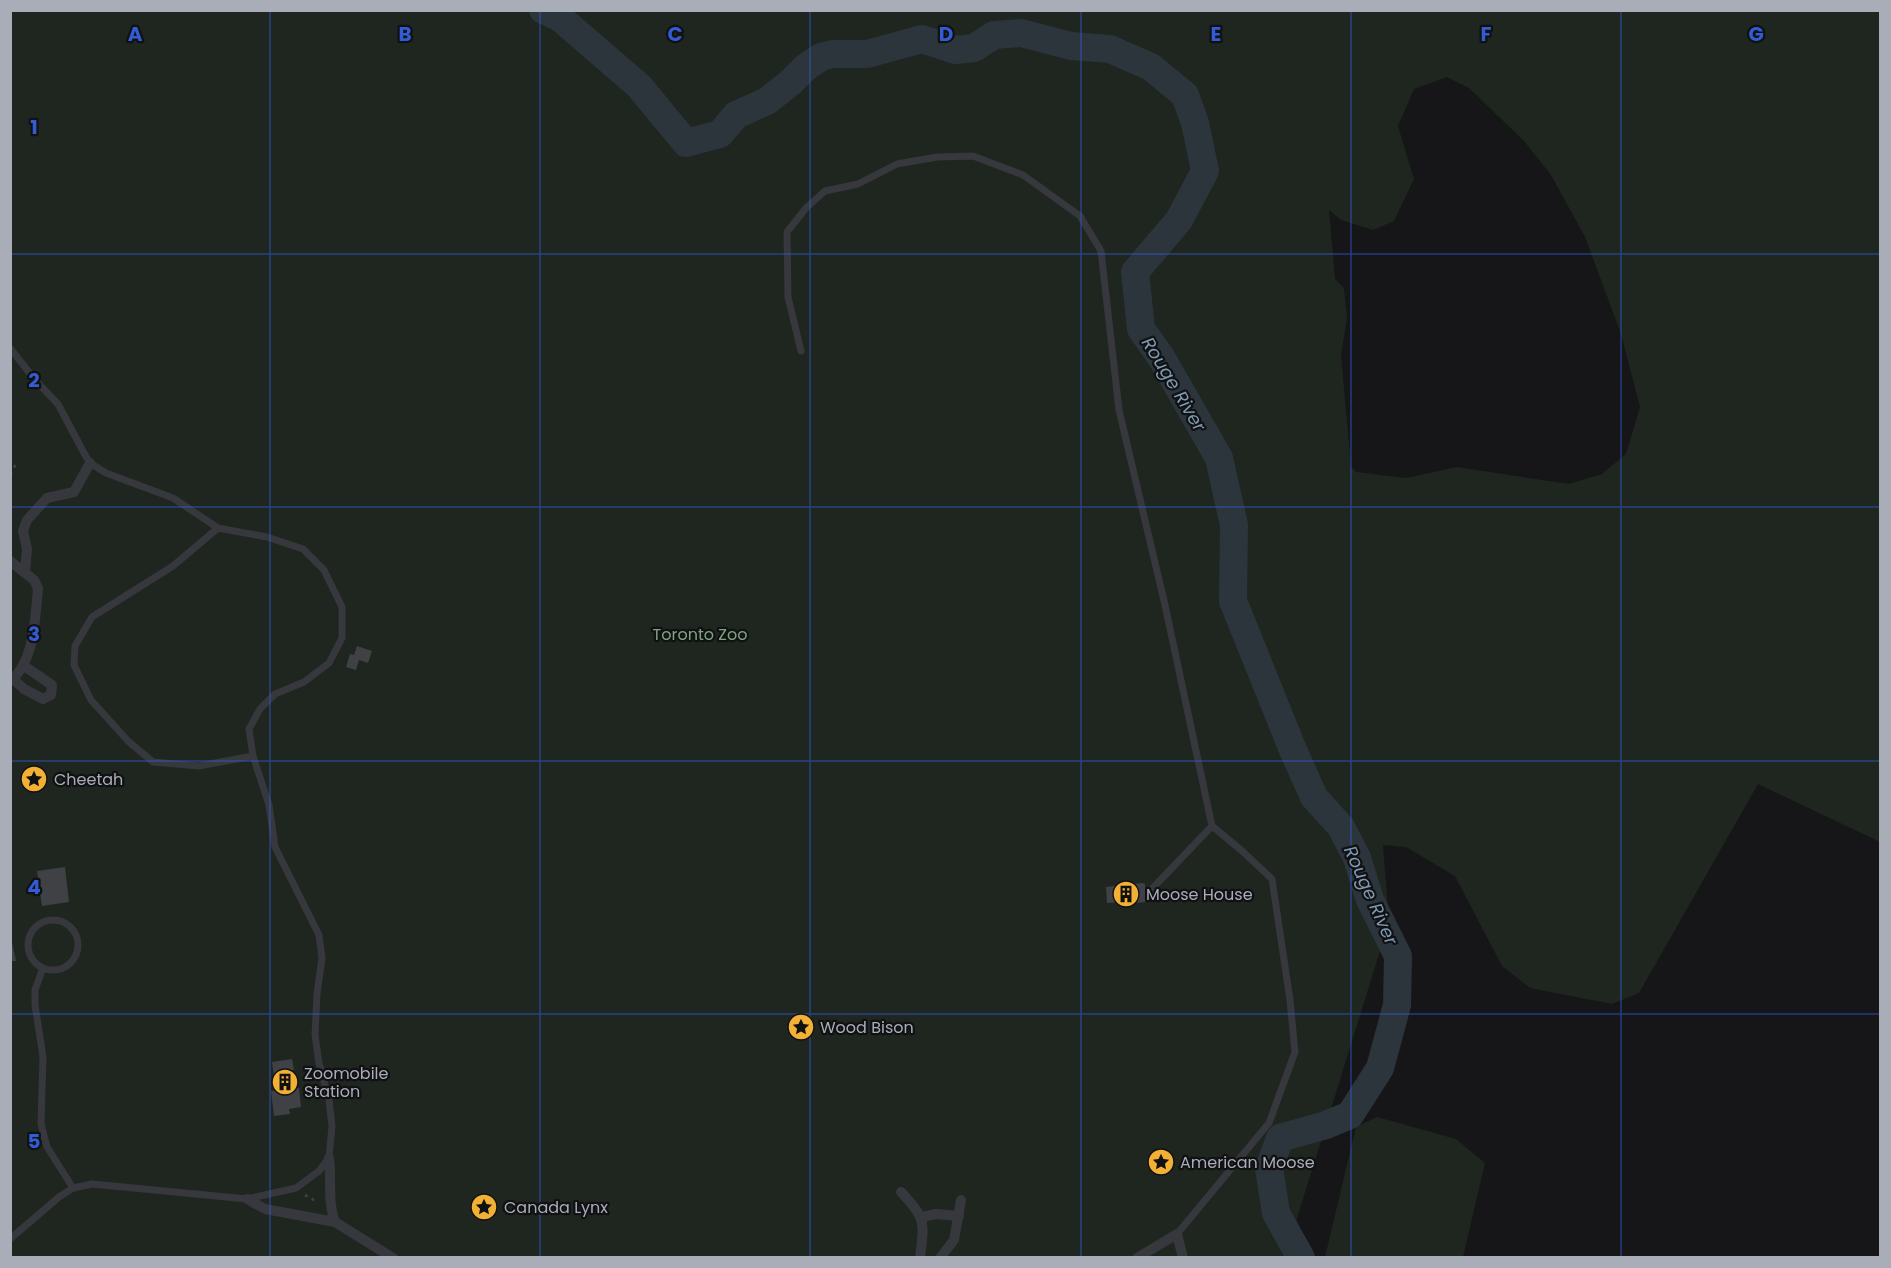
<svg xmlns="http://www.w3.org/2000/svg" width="1891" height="1268" viewBox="0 0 1891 1268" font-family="Poppins,sans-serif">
<rect width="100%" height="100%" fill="#161618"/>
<path fill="#1e261f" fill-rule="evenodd" d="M10,11H1880V842L1758,784L1639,993L1612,1004L1530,988L1502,966L1455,876L1406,847L1383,845L1389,922L1285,1257H11ZM1447,77L1469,88L1524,141L1551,175L1585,237L1621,334L1640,407L1626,454L1602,474L1569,484L1457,467L1406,478L1356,472L1351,466L1341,355L1347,319L1344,288L1335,279L1329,210L1341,220L1373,230L1394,221L1414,179L1398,126L1414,89Z
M1377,1117L1456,1139L1485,1163L1463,1257H1325L1356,1127Z"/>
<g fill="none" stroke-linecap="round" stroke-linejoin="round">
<path stroke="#2c353c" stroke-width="28" d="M543,10L559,17L639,86L686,143L720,134L736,115L767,101L791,82L806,67L821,57L832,54H867L922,39L955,50L974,48L994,35L1021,33L1071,46L1110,49L1151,67L1185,95L1195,123L1205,171L1179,220L1135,272L1141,329L1161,357L1219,458L1234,525L1233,601L1293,750L1314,797L1341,827L1357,858L1370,900L1398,956L1397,1005L1380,1068L1350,1115L1326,1125L1280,1138L1269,1168L1276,1213L1301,1258"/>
</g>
<path fill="#404145" d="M357,646L372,651L368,663L359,660L356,670L346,667L350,654L354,655Z
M65,867L69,902L42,906L37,871Z
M1142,883L1145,884L1146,902L1121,904V902L1107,903L1106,887Z
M10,933L16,961H10Z
M292,1059L294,1070H290L293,1089L299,1088L301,1107L289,1109L290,1114L274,1116L271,1091L280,1090L278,1076L274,1077L272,1062Z"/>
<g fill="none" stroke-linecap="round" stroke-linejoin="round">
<path stroke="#3d3f44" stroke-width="3" stroke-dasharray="3 4.5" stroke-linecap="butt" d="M10,474L16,464
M305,1195L317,1202"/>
<path stroke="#37383d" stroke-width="7" d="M10,348L35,380L58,404L84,453L90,463L106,473L173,498L218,528L267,537L303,549L324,570L342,607V638L329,663L304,682L275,694L260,709L249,729L253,756L269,805L275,847L319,935L322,958L317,994L315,1035L319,1063L329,1100L332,1126L329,1158L319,1171L296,1188L247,1199L92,1184L73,1188L59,1197L10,1239
M801,351L788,297L787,232L806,208L825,191L858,184L897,164L937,157L973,156L1023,175L1080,216L1101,251L1119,410L1165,605L1212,826L1241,850L1272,879L1290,1000L1295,1052L1269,1123L1177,1234
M218,528L173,566L92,617L75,646L74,665L91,700L128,741L153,762L199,766L253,756
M1149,892L1212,826
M28 945a25 25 0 1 1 50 0a25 25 0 1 1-50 0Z
M43,968L35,990V1005L43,1057L41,1124L47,1147L73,1188"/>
<path stroke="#37383d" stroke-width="10" d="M10,561L34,580L38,588C35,618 35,661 10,681
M25,572L27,549L23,531L27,520L47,498L74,492L90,463
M13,679L24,689L43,699L51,695L52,685L24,666
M329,1158C332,1181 327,1201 335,1222
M901,1192C927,1219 924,1223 920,1258
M247,1199L265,1209L335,1222L393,1258
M922,1217L936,1214L959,1216
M940,1258L954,1240L961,1200
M1137,1258L1177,1234L1183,1258"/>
</g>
<path fill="none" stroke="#325cd3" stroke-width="1.5" stroke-opacity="0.55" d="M270,10V1258M540,10V1258M810,10V1258M1081,10V1258M1351,10V1258M1621,10V1258M10,254H1880M10,507H1880M10,761H1880M10,1014H1880"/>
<defs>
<symbol id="sight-disc" viewBox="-11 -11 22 22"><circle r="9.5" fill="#f2b134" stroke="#111113"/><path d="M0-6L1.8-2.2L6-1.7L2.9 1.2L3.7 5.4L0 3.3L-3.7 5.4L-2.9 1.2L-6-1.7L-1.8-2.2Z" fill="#111"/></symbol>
<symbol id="building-disc" viewBox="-11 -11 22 22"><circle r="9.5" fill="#f2b134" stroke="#111113"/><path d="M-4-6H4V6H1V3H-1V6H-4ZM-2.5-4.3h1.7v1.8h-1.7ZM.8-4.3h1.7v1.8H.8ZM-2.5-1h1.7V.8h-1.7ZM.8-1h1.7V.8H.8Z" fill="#111"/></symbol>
</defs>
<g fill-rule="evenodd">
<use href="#sight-disc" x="19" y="764" width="30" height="30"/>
<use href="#building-disc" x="1111" y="879" width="30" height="30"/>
<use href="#sight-disc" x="786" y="1012" width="30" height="30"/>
<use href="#building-disc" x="270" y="1067" width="30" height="30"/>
<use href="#sight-disc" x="1146" y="1147" width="30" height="30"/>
<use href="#sight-disc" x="469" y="1192" width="30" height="30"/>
</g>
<g text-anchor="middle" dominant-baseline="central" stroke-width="4.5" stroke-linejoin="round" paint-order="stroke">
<g font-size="16" fill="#7fa381" stroke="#111113">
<text x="700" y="634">Toronto Zoo</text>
</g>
<g font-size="16" fill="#a8adb8" stroke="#111113" text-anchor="start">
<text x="54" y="779">Cheetah</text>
<text x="1146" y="894">Moose House</text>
<text x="820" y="1027">Wood Bison</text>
<text x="304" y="1073">Zoomobile<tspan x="304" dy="18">Station</tspan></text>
<text x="1180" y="1162">American Moose</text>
<text x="504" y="1207">Canada Lynx</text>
</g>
<g font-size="18" font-style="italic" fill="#7f9bb3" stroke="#111113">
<text transform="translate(1174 384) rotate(59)">Rouge River</text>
<text transform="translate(1371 895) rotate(66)">Rouge River</text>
</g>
</g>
<g font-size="20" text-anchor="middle" font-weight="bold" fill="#325cd3" stroke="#111113" stroke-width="4.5" stroke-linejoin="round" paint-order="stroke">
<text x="135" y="41">A</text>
<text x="405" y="41">B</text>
<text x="675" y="41">C</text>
<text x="946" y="41">D</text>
<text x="1216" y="41">E</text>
<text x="1486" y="41">F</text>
<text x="1756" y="41">G</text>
<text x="34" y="134">1</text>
<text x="34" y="387">2</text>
<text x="34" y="641">3</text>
<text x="34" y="894">4</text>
<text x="34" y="1148">5</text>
</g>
<rect width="1891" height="1268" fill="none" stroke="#a8adb8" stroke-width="24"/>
</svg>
